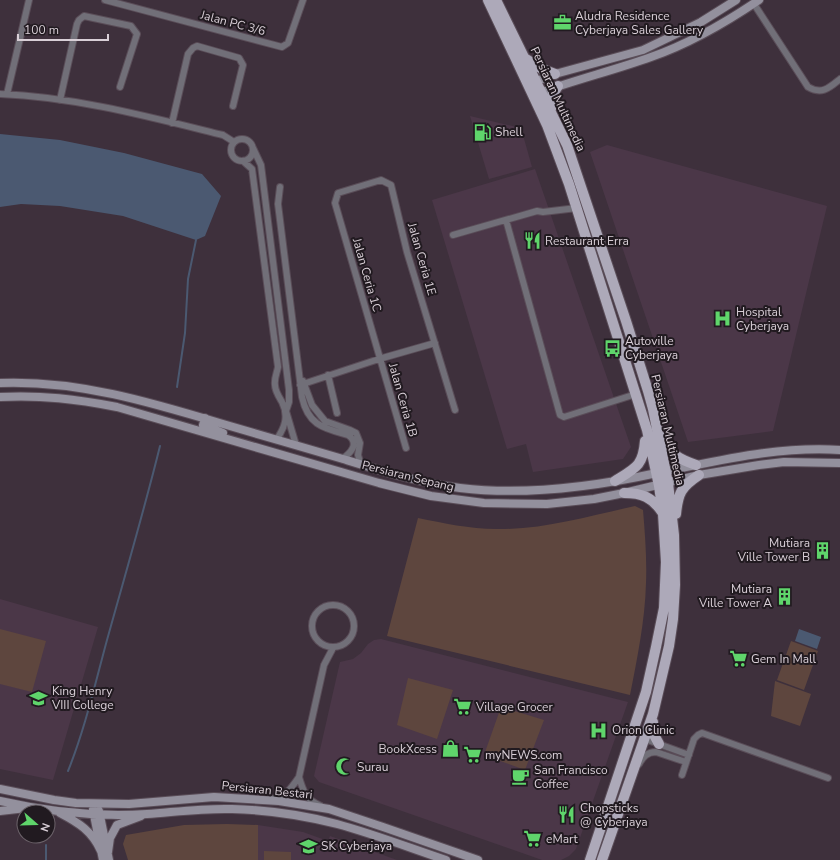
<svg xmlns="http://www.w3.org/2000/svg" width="840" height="860" viewBox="0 0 840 860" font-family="'Nunito Sans',sans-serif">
<rect width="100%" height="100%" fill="#3e303c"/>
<path fill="#4b3748" d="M470,116L521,128L532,167L489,179Z
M607,145L827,206L773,431L688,442L590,152Z
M535,169L631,447L623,459L533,472L526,444L507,449L432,200Z
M0,599L98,627L53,780L0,769Z
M381,639L628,702L576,849L569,856L561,860H542L319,782L314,776L340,662L353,659L361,653L368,644L374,640Z
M258,825L303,832L328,841L330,836L397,860H258Z"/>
<path fill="#5e463e" d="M635,506L643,510C645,534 647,559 646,583C645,621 637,659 630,695L387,636L418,518C443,523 470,529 496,529C543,530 589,516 635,506Z
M0,629L46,641L32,692L0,684Z
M791,641L818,651L804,690L777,680Z
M408,678L453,690L437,739L397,725Z
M775,681L811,694L800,726L771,716Z
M501,707L544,720L525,770L484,755Z
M227,824L258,825V860H128L123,844L126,835L184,825Z
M264,851L291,852V860H264Z"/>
<path fill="#4b5971" d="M0,134L60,140L124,153L202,174L221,196L205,236L196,240L123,216L60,206L21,204L0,207Z
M799,629L821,637L817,649L795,641Z"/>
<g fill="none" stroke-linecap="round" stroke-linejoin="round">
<path stroke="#4b5971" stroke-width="2" d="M177,387L185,333L188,279L196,240
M68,771C85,729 95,684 107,640C125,575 144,511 160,446
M46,860V845"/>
<defs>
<path id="street" d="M105,0L282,47L288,43L303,0
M754,4L808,87C822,95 829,88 840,79
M0,94C76,97 150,117 223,135L234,142
M7,94L29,0
M60,100L77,24L79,20L84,16L131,26L137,34L120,87
M172,123L188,54L193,48L197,46L239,58L243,65L233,106
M231 150a11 11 0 1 1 22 0a11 11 0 1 1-22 0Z
M253,148L261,165L289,390V402L286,411L296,445
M243,161L252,169L278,367C277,373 274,378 275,385C275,391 279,397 282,402C289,416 285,428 276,440
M280,187L278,204L302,397C308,425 323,428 348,435C360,443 351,453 342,459
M506,220L560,415L564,417L636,394
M453,235L537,211L543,212L577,208
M328,375L337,413
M303,381L312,405L325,421L350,430L356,433L360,443L358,455L361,465
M300,385L379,359L435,343
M406,448L335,203L338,193L381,180L391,185L407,252L455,410
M312 626a21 21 0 1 1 42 0a21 21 0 1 1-42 0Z
M645,739L689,755
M639,764C643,757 647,752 656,752L686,762
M682,775L694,739L698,735L702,733L828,778
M299,777L324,665L333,648
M272,799C288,792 288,793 299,777C303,791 306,800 321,806"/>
<path id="secondary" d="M537,81L555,74L643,50L701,22L736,0
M542,92C578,79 615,70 651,57C689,44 725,23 759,0
M0,383C77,380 150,402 223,424C263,436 303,447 343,459C382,471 420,483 460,488C526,496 593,487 657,473C719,461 776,446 840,450
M0,397C42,395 76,399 117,407L379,483L431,496L484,503L547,504L594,499L624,493L699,475L759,465L784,462L840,463
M205,418L203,425L223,433
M0,789L54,800L76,803L129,804L214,797L279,801L329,809L383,827L478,860
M0,801C48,812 98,817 147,814C175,812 204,808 232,809C267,810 303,815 337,824C374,834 410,848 446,860
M93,810L103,860
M0,811L26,808
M99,811L109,860
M60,813C79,823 92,831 101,851
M108,852L110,838L117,825L141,816"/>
<path id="primary" d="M488,0L547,125L569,184L647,430L659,486L663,514L666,562L664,608L656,647L646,692L590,860
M496,0L567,145L626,321L648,391L653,409L668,483L674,535L675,585L673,619L669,646L653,714L602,860
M526,59L542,69L555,74
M551,109L552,96L558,86
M664,437C670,455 679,459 696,465
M615,481C636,468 643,466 645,441
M624,493C642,493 652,497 662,512
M676,514C678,493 681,487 699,475
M653,722V733L659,744"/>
</defs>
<use href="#street" stroke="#5a4d58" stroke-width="8"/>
<use href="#secondary" stroke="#5a4d58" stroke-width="10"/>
<use href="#primary" stroke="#5a4d58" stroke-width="12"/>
<use href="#street" stroke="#716f78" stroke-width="6"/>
<use href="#secondary" stroke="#93909d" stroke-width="8"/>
<use href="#primary" stroke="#ada9b9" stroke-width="10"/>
</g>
<defs>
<symbol id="office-bare" viewBox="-9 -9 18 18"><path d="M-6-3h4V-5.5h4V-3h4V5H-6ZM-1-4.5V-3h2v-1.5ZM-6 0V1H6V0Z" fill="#5fd56b" stroke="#211a20" stroke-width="2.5" paint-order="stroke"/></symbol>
<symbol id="fuel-bare" viewBox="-9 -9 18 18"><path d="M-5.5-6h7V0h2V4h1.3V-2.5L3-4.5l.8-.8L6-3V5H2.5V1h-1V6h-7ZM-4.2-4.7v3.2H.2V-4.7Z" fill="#5fd56b" stroke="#211a20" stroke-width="2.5" paint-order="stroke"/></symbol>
<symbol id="restaurant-bare" viewBox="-9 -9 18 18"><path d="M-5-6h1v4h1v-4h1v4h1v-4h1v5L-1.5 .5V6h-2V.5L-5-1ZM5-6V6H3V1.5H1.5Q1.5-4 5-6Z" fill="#5fd56b" stroke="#211a20" stroke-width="2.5" paint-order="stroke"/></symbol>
<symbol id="hospital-bare" viewBox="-9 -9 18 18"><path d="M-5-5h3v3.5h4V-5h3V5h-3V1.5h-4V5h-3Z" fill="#5fd56b" stroke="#211a20" stroke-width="2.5" paint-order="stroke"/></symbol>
<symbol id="bus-bare" viewBox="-9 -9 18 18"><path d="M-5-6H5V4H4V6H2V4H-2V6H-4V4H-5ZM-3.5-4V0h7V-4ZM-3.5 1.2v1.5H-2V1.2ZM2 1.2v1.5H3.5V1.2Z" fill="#5fd56b" stroke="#211a20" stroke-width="2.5" paint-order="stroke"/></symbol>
<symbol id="building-bare" viewBox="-9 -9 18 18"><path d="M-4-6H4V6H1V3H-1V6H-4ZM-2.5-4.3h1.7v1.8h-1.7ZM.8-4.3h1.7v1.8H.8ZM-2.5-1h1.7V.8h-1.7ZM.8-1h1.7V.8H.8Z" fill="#5fd56b" stroke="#211a20" stroke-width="2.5" paint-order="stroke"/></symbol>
<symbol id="supermarket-bare" viewBox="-9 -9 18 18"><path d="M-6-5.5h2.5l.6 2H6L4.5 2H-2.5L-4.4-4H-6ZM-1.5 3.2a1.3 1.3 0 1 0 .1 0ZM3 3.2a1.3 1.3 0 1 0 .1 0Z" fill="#5fd56b" stroke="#211a20" stroke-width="2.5" paint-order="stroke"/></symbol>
<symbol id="school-bare" viewBox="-9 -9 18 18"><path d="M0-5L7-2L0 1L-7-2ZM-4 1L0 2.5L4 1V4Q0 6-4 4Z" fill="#5fd56b" stroke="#211a20" stroke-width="2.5" paint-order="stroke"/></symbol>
<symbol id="shop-bare" viewBox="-9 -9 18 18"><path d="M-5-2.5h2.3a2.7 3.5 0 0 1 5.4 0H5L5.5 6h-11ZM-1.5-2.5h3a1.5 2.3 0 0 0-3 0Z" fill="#5fd56b" stroke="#211a20" stroke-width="2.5" paint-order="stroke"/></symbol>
<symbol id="mosque-bare" viewBox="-9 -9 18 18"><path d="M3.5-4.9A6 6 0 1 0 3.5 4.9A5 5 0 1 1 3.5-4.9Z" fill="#5fd56b" stroke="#211a20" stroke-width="2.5" paint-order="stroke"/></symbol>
<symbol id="cafe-bare" viewBox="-9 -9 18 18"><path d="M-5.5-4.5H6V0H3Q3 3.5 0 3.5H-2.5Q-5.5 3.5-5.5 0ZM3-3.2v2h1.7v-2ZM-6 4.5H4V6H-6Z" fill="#5fd56b" stroke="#211a20" stroke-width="2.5" paint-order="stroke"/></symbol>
</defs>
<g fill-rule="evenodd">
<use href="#office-bare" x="550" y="10" width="25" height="25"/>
<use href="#fuel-bare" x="470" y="120" width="25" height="25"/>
<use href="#restaurant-bare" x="520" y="228" width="25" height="25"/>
<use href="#hospital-bare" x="710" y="306" width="25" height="25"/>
<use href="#bus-bare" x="600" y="336" width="25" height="25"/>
<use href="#building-bare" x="810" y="538" width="25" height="25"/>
<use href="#building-bare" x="772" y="584" width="25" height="25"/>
<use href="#supermarket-bare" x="726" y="646" width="25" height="25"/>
<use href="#school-bare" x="26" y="686" width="25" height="25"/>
<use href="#supermarket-bare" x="450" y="694" width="25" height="25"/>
<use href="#hospital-bare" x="586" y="718" width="25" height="25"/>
<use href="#shop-bare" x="438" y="736" width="25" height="25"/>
<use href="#supermarket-bare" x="460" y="742" width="25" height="25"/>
<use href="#mosque-bare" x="332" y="754" width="25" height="25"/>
<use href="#cafe-bare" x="508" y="764" width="25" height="25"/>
<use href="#restaurant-bare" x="554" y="802" width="25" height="25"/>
<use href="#supermarket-bare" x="520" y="826" width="25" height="25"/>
<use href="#school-bare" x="296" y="834" width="25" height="25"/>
</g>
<g text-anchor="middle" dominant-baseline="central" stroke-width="4" stroke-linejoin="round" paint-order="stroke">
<g font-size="12" fill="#d9cfd7" stroke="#211a20" text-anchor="start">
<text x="575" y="16">Aludra Residence<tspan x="575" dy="14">Cyberjaya Sales Gallery</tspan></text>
<text x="495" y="132">Shell</text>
<text x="545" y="241">Restaurant Erra</text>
<text x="736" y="312">Hospital<tspan x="736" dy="14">Cyberjaya</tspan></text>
<text x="625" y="341">Autoville<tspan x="625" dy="14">Cyberjaya</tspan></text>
<text x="810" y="543" text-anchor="end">Mutiara<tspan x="810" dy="14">Ville Tower B</tspan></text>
<text x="772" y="589" text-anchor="end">Mutiara<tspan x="772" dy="14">Ville Tower A</tspan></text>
<text x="751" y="659">Gem In Mall</text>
<text x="52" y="691">King Henry<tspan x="52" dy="14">VIII College</tspan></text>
<text x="476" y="707">Village Grocer</text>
<text x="612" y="730">Orion Clinic</text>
<text x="437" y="749" text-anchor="end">BookXcess</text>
<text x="485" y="755">myNEWS.com</text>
<text x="357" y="767">Surau</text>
<text x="534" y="770">San Francisco<tspan x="534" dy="14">Coffee</tspan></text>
<text x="580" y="808">Chopsticks<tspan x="580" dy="14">@ Cyberjaya</tspan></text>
<text x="546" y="839">eMart</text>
<text x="321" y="846">SK Cyberjaya</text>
</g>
<g font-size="12" fill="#d9cfd7" stroke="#211a20">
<text transform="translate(233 23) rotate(15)">Jalan PC 3/6</text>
<text transform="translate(558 99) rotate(65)">Persiaran Multimedia</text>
<text transform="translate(422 259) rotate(74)">Jalan Ceria 1E</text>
<text transform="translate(367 275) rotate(74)">Jalan Ceria 1C</text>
<text transform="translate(403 400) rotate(74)">Jalan Ceria 1B</text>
<text transform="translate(668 430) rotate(77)">Persiaran Multimedia</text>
<text transform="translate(408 476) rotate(14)">Persiaran Sepang</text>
<text transform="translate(267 790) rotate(6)">Persiaran Bestari</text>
</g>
</g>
<g transform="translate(36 824) rotate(110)"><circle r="19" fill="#211a20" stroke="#6b6269"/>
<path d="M0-3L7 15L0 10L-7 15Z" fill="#5fd56b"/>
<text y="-6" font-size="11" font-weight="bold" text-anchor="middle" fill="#d9cfd7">N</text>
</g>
<path d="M18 34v6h90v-6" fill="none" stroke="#d9cfd7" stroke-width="2"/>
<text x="24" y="34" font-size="12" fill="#d9cfd7" stroke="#211a20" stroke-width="3" paint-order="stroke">100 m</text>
</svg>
